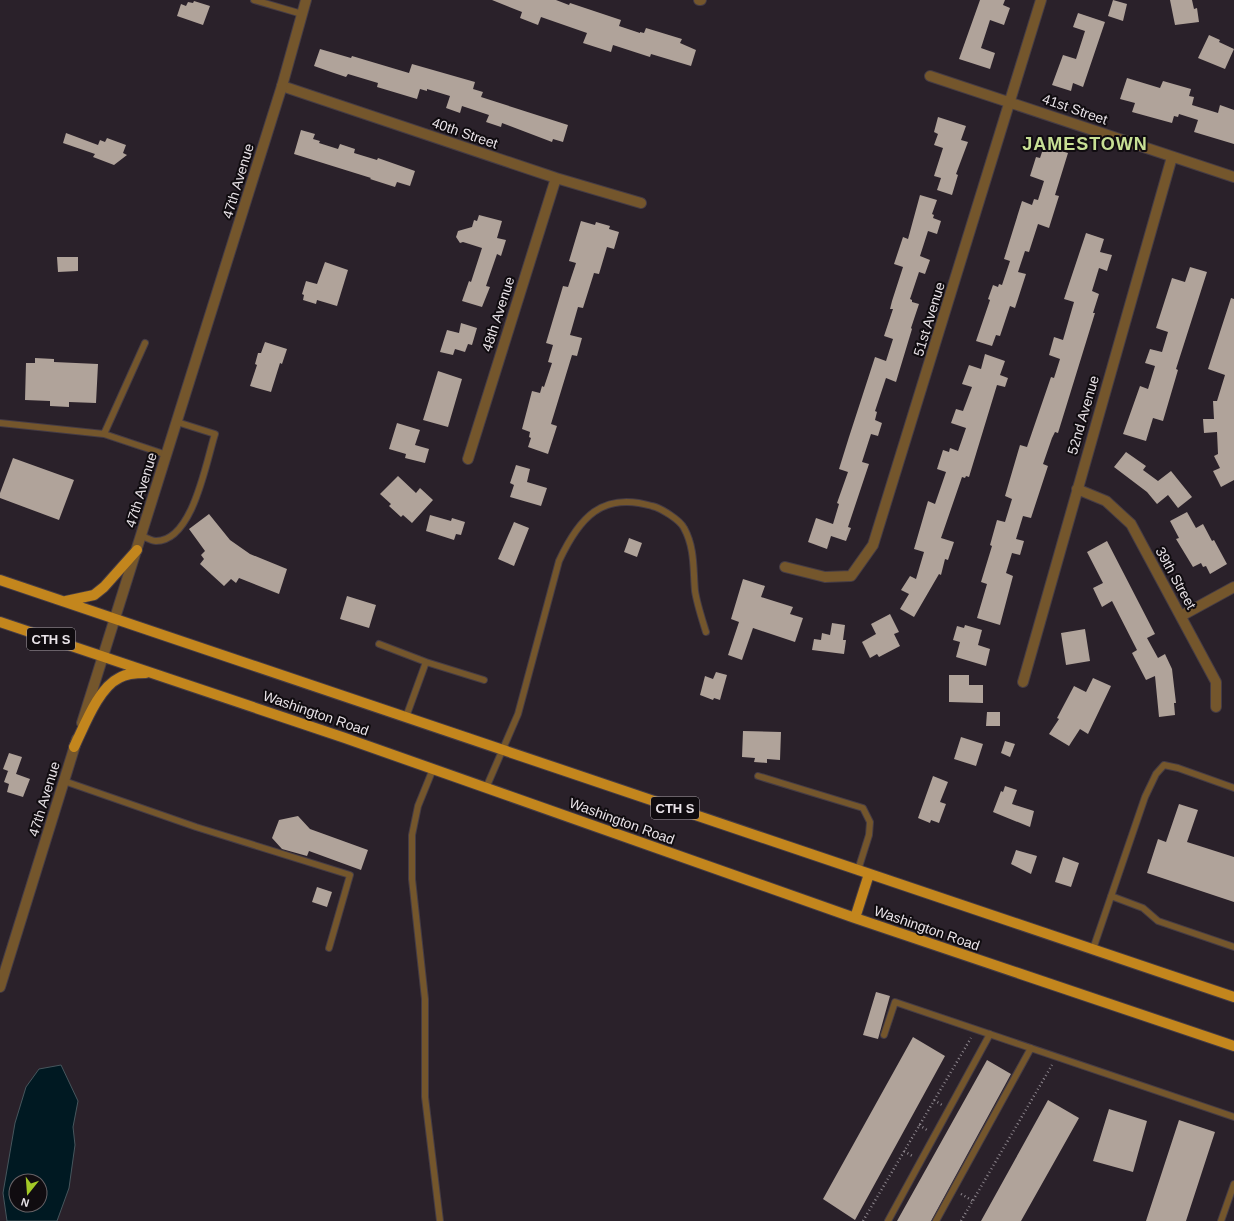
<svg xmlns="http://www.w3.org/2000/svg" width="1234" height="1221" viewBox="0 0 1234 1221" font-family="Arial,sans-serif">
<rect width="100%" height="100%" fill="#2a212a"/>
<path fill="#001922" stroke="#46565d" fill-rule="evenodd" d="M61,1065L78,1101L73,1127L75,1145L69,1188L57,1221H7L3,1193L15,1123L26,1087L39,1069ZM16,1181H40V1205H16Z"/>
<path fill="#b0a39a" d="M492,0H556L569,5L570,3L621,20L619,26L640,33V32L644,33L646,28L682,39L680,43L696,50L691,66L651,54L650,57L613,45L611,52L583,43L587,33L541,17L538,25L520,18L522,12Z
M980,0H1005L1003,5L1010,8L1004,25L990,20L981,48L995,53L990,69L959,59Z
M1113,0L1127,4L1123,21L1108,16Z
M1170,0H1192L1194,9L1197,8L1199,22L1175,25Z
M194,1L210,6L203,25L177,16L181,4L186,6L188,2L193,3Z
M1078,13L1105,22L1083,87L1073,83L1071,91L1052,85L1063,55L1076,59L1085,31L1073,27Z
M1209,35L1220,40L1219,42L1234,49L1225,69L1198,58Z
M320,49L351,58L352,56L409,73L412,64L475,82L473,89L483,92L481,97L568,125L563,142L553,139L552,142L502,123L501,127L486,122L489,115L462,106L460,113L446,108L450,96L427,89V91L420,89L417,99L377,87L378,83L348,74L346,77L331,72L314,66Z
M1127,78L1160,88L1163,81L1191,89L1189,96L1194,97L1192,105L1218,113L1220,105L1234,110V144L1194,132L1198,120L1179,114L1178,117L1174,116L1172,123L1132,112L1135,103L1120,99Z
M938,117L966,126L961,140L968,142L956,174L958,175L952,195L937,190L941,178L934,176L943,148L934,145L938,134L934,132Z
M301,130L315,134L313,139L320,141L319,143L338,149L340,144L355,149L354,153L377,160L378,158L415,171L410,186L397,182L395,187L370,179L371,178L294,154Z
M66,133L98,145L100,140L105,142L107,138L126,145L123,153L127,155L114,165L93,157L95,154L63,143Z
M1044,146L1068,153L1055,195L1059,196L1049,228L1038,224L1029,252L1025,251L1018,272L1026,274L1015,308L1010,306L1000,336L996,335L992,346L976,341L990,300L988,299L993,285L998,287L999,284L1002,285L1010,261L1004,259L1022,201L1032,205L1034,199L1038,200L1044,181L1030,176L1036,157L1040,158Z
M920,195L937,200L932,214L934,215L933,218L941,221L937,234L928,231L920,256L930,260L925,274L919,272L910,299L912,300V302L919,304L911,328L912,329L896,382L886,378L875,411L877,412L875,420L882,423L878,436L871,434L862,462L869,464L848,527L851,528L846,541L831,536L827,549L808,542L816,518L833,524L839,504L837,503L848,472L839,469L849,437L875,357L886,361L893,339L884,336L893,309H890L892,301L903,267L894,264L903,237L908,239Z
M479,215L502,221L497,238L506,240L501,256L497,254L486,286L490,287L482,307L462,301L469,281L471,282L482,248L463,242L460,243L456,237L458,231L472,227L474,220L477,221Z
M581,221L595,225L596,222L610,226L609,229L619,232L614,249L607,247L599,274L594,273L583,308L578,307L570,335L582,338L577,356L572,355L551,424L557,426L548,454L528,447L531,438L529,437L530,432L522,429L532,391L540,393L542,386L544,387L552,363L548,362L553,345L546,343L563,286L568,287L576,263L569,261Z
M1086,233L1104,239L1100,252L1112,255L1107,271L1099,268L1092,291L1099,294L1093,313H1095L1058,433L1055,432L1052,438L1043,464L1048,466L1031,518L1023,516L1016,539L1024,541L1020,555L1012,553L1006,573L1013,576L1000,625L977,618L987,584L981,582L992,546L990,545L997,520L1005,522L1012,499L1005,496L1020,445L1027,447L1051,377L1054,378L1060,359L1049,355L1054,337L1063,340L1074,302L1064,299Z
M57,257H78V271L58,272Z
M325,262L348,270L337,306L317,300L316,304L303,300L304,295L302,294L306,281L317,284Z
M1190,267L1207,272L1176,369L1178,370L1163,421L1153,418L1146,441L1123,434L1140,386L1148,389L1155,366L1145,363L1150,349L1162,352L1168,332L1156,328L1172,278L1185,282Z
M1231,298L1234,299V480L1221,487L1213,471L1220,468L1214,456L1218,454L1217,432L1204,433L1203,419H1214L1213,401H1217L1225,375L1208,369Z
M461,323L477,328L472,345L468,344L465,352L455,349L453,355L440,352L447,330L459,333Z
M265,342L287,349L282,364L280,363L271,392L250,386L257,365L255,364L258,353H261Z
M985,354L1005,361L1000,375L1008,378L1005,387L997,385L969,477L966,476L965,478L962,477L941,538L954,542L948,560L945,559L941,575L939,574L914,617L900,609L909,594L901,590L910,576L916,579L924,552L914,549L928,501L935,504L946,472L937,469L943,450L949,452L950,448L958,451L966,428L951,423L956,409L963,411L972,387L962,384L969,365L981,369Z
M35,358L54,359V362L98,364L96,403L69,402V407L50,406V401L25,400L26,363H35Z
M438,371L462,379L448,427L423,420Z
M397,423L420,430L415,445L429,449L425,463L405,458L406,454L389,449Z
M1126,452L1146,466L1143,470L1158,481L1171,471L1192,497L1178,508L1168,495L1157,504L1147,492L1114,467Z
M13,458L74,480L59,520L0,498V493Z
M516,465L530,469L527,482L547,488L541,506L510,497L514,485L510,483Z
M398,476L416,493L420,488L433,500L412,523L403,515L401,517L389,506L391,504L380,494Z
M1187,512L1196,528L1203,524L1212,541L1214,540L1227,564L1210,574L1206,566L1203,567L1201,563L1193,567L1176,539L1179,538L1170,521Z
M209,514L230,540L250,554L287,569L279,594L239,578L236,583L231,579L224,586L200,564L204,559L201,555L205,551L189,529Z
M430,515L451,521L452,518L465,522L461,535L456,534L454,540L426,531Z
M514,522L529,528L514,566L498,559Z
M629,538L642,543L637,557L624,552Z
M1107,541L1155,634L1147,638L1158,658L1165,654L1172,669L1176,703H1174L1175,715L1159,717L1155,676L1146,680L1132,653L1137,650L1112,601L1102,607L1093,588L1103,583L1087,552Z
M743,579L765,586L761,597L793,607L790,614L803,618L795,642L753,628L742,660L728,655L739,622L731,619Z
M347,596L376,605L369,628L340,619Z
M890,614L899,632L894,634L900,646L879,657L877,654L870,658L862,642L876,634L871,624Z
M832,623L845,625L843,640H846L844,654L812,650L814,639L821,640L822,633L830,635Z
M965,625L982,630L978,645L990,649L986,666L956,657L960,642L953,640L957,626L964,628Z
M1085,629L1090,661L1066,665L1061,633Z
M716,672L727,675L720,700L714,698L713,700L700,695L705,676L713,679Z
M949,675H969V685H983V703L949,702Z
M1093,678L1111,686L1088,734L1080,729L1069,746L1049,734L1059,719L1057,718L1074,686L1086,692Z
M987,712H1000V726H986Z
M743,731L781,732L780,760L767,759V763L754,762L755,758L742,757Z
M961,737L983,744L976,766L954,759Z
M1005,741L1015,744L1010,757L1001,753Z
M9,753L22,757L16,774L3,769Z
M8,771L30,779L23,797L7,792L9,784L4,782Z
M933,776L948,782L940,802L946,804L939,823L931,820L930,823L918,818Z
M1005,786L1017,790L1012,804L1034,811L1030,827L993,812L1001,791L1003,792Z
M1179,804L1198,810L1187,842L1234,857V902L1147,873L1158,839L1166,842Z
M298,816L310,829L368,850L361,870L309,851L307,856L282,849L272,838L279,820Z
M1016,850L1037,856L1031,874L1011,864Z
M1063,857L1079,863L1071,887L1055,882Z
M317,887L332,892L327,907L312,902Z
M876,992L890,996L878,1039L863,1035Z
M913,1037L945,1056L855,1220L823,1199Z
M987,1060L1011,1074L931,1221H897Z
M1048,1100L1079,1118L1021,1221H981Z
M1109,1109L1147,1121L1133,1172L1093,1161Z
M1179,1120L1215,1132L1186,1221H1146Z"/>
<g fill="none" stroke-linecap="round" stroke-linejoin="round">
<defs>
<path id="service" d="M254,0L302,14
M145,343L104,434L167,455
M0,423L104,434
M141,536C146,537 151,541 156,541C193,541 206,462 215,434L177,422
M379,644L426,662
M406,717L426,662L484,680
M433,769L418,806L412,835V879L425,999V1097L440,1221
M758,776L863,808L870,822L869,835L858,870
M64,781L196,827L350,875L329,948
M486,788L518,714L559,561C579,518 602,491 652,506C661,508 680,520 684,528C695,548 693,569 695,591C697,604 702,619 706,632
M1111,896L1143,908L1158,921L1234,947
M1093,949L1145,797L1156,774L1164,765L1178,768L1234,788
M884,1035L895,1002L1234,1117
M888,1221L990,1034
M936,1221L1031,1048
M1221,1221L1234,1184"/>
<path id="minor" d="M699,0H701
M930,76L1234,177
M282,86L556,178L641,203
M468,459L556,178
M1077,489L1106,501L1131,524L1216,682V707
M785,567L825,577L851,576L873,545L1041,0
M1181,616L1234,587
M1023,682L1172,157"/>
<path id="tertiary" d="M82,723L282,86L306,0
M0,987L77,739"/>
<path id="primary" d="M0,580L1234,997
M66,601L94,595L104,587L137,550
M0,622L345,738L855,918L1234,1046
M74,747C84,727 98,688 119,678C127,673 137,673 146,673
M855,918L869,874"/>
</defs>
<use href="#service" stroke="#453c45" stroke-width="8"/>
<use href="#minor" stroke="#453c45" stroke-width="12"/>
<use href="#tertiary" stroke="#453c45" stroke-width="12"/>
<use href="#primary" stroke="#453c45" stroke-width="12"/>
<path stroke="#8e878e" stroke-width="2.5" stroke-dasharray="1 3" stroke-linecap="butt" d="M934,1100L942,1105
M919,1125L927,1130
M904,1151L914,1157
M961,1194L973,1201
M863,1221L971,1038
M961,1221L1052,1065"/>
<use href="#service" stroke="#74562c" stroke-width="6"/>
<use href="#minor" stroke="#74562c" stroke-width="10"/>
<use href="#tertiary" stroke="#74562c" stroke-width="10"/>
<use href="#primary" stroke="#c3861d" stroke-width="10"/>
</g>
<g text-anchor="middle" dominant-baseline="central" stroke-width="4" stroke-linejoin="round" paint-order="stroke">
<g fill="#100c10" stroke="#a8a2a7" stroke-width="1">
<rect x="27" y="628" width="48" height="22" rx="3"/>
<rect x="651" y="797" width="48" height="22" rx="3"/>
</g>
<g font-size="13" font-weight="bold" fill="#e9e3e8">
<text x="51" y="639">CTH S</text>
<text x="675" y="808">CTH S</text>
</g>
<g font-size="14" fill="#e9e3e8" stroke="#100c10">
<text transform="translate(1075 109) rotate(19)">41st Street</text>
<text transform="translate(465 133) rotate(19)">40th Street</text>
<text transform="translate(238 181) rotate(-73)">47th Avenue</text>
<text transform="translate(498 314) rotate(-72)">48th Avenue</text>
<text transform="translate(929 319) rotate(-73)">51st Avenue</text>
<text transform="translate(1083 415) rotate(-74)">52nd Avenue</text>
<text transform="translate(141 490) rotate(-73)">47th Avenue</text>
<text transform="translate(1176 578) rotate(61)">39th Street</text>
<text transform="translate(316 713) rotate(19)">Washington Road</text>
<text transform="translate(44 799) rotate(-73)">47th Avenue</text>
<text transform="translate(622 821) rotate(20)">Washington Road</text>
<text transform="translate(927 928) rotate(19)">Washington Road</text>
</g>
<g font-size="18" font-weight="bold" letter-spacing="1" fill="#c8e095" stroke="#100c10">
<text x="1085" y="144">JAMESTOWN</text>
</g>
</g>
<g transform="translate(28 1193) rotate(197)"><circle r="19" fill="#100c10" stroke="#676266"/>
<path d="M0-3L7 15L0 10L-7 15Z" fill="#a3c927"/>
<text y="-6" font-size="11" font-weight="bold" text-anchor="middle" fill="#e9e3e8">N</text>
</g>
</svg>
